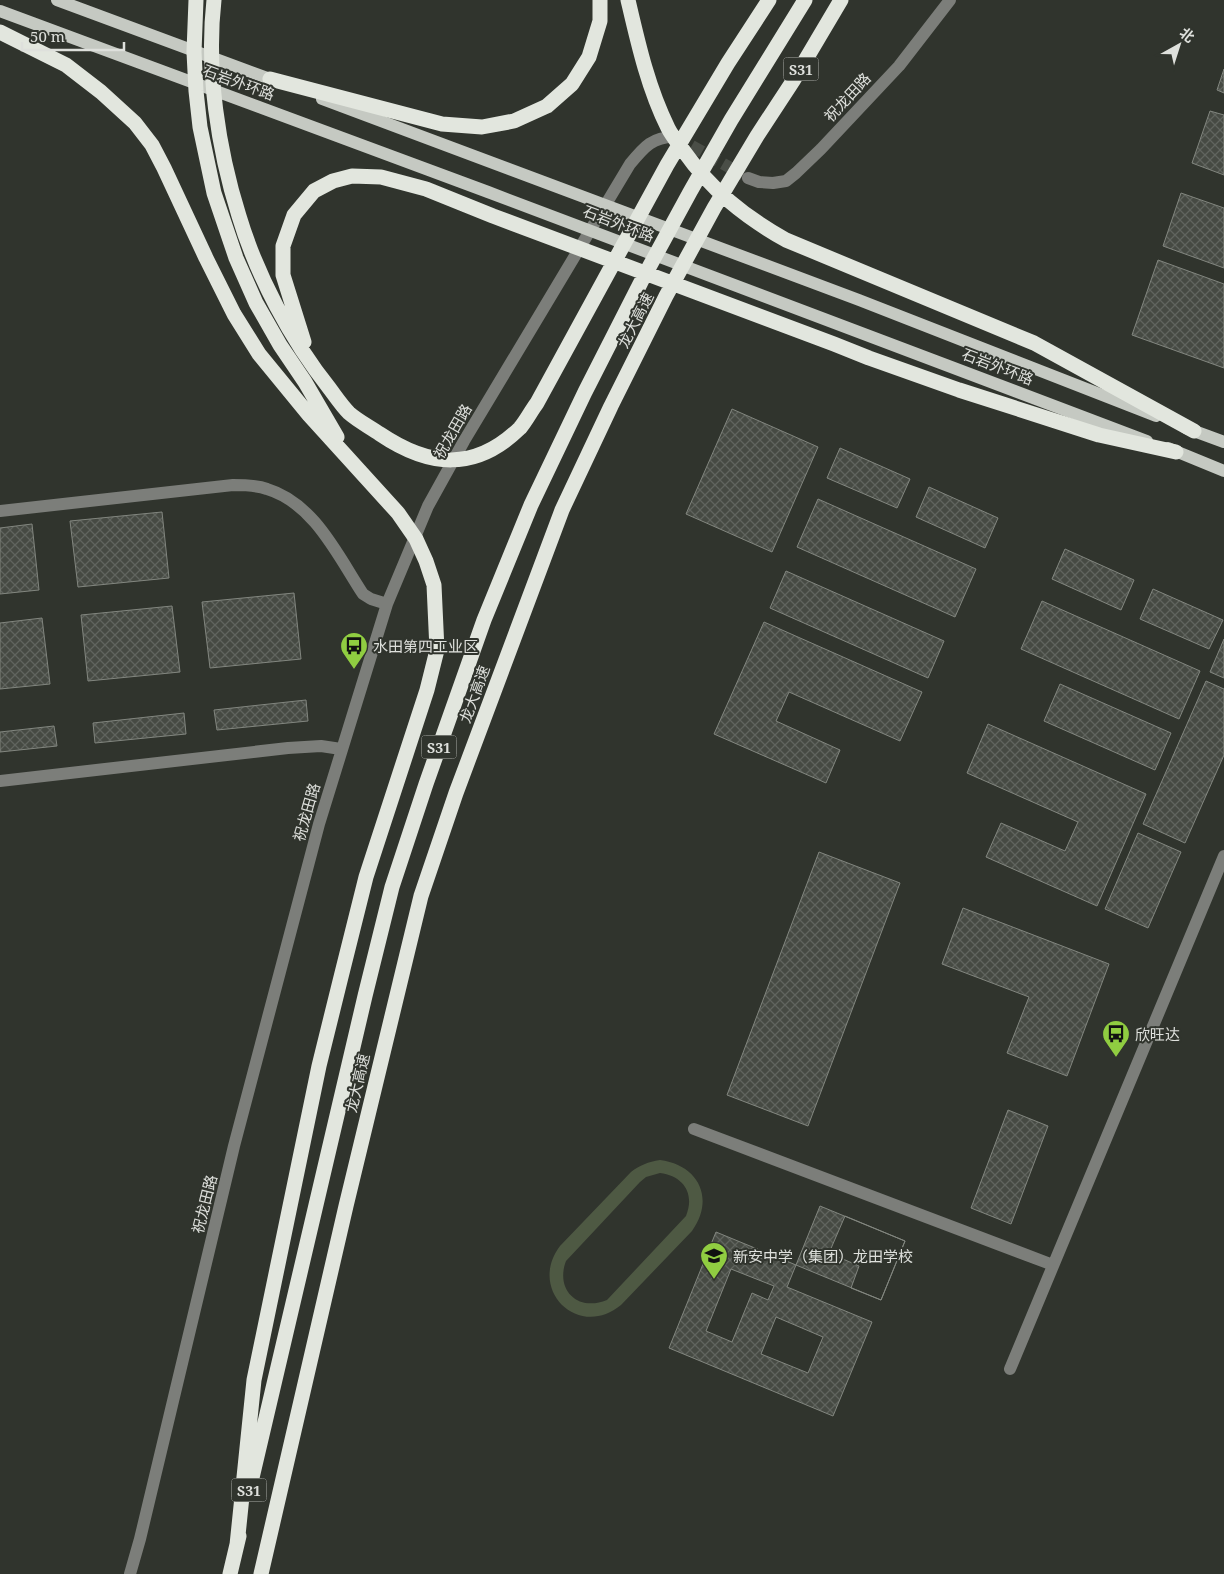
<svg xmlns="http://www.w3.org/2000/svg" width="1224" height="1574" viewBox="0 0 1224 1574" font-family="'Noto Serif','Noto Sans SC',serif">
<defs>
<pattern id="building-cross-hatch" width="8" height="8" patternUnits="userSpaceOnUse" patternTransform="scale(1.25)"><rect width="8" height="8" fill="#464a43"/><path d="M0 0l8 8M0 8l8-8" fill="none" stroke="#60645e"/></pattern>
</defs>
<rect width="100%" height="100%" fill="#30342d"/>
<path fill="#4e5943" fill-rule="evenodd" d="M660,1160C699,1165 715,1199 692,1231L621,1305C579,1340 527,1290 560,1246L631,1172C640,1165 648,1162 660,1160ZM660,1173C684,1176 695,1194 686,1216L607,1300C578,1312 555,1290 566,1261L640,1182L646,1177Z"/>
<path fill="url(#building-cross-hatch)" stroke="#82867f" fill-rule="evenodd" d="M1224,69V93L1217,90Z
M1210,111L1224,115V175L1192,163Z
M1181,193L1224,208V268L1163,246Z
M1158,260L1224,284V368L1132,335Z
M732,409L818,447L772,552L686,514Z
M840,448L910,479L897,508L827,478Z
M929,487L998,518L985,548L916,517Z
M818,499L976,569L955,617L797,547Z
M162,512L169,578L78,587L70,521Z
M32,524L39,590L0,594V528Z
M1065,549L1134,580L1121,610L1052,579Z
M786,571L944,641L928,678L770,608Z
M1153,589L1223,620L1209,649L1140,619Z
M294,593L301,659L210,668L202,602Z
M1042,601L1200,671L1179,719L1021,649Z
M172,606L180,672L88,681L81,615Z
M42,618L50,684L0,689V623Z
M764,622L922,692L900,741L789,692L776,721L840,750L826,783L714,734Z
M1224,639V678L1210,672Z
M1206,681L1224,689V755L1185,843L1143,824Z
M1060,684L1171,733L1155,770L1044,721Z
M306,700L308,721L217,730L214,710Z
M184,713L186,734L95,743L93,723Z
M988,724L1146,794L1097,906L986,857L1001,823L1065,851L1078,822L967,773Z
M54,726L57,746L0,752V732Z
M1138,833L1181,852L1148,928L1105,909Z
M819,852L900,883L808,1126L727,1095Z
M963,908L1109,964L1067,1076L1007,1053L1029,997L942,964Z
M1008,1110L1048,1126L1011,1224L971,1208Z
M820,1206L905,1241L881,1300L796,1265Z
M845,1216L905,1241L881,1300L851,1288L859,1266L829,1253Z
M716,1232L796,1265L787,1287L872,1322L833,1416L669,1348ZM731,1269L774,1286L768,1300L752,1293L732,1342L706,1331ZM776,1317L823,1337L808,1373L761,1354Z"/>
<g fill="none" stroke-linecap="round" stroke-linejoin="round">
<path stroke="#4a4e47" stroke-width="12" stroke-dasharray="12 6" stroke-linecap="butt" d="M676,137L743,175"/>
<path stroke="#7c7e7a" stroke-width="12" d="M748,178L759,182L773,183L786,181L796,173L821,149L899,66L950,0
M0,511L233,485C244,485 256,485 267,489C314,503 338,556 363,594L371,599L387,604
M0,781L288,748L321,746L341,749
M694,1129L1053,1265
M1010,1369L1224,856
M130,1574L140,1539L234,1146L319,824L387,604L428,506L464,441L630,164C644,147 653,136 676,137"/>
<path stroke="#c5c9c2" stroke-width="12" d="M57,0L278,82
M0,11L488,192L1147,441
M322,99L859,300L1156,416
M1186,428L1224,442
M1168,448L1224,471"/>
<path stroke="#e2e6de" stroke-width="15" d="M196,0L194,52L196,91L200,127L214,193L236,258L256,303L280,345L305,382L337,437
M214,0C206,70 218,149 239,216C257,276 291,340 330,389C336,397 342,406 349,413C358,421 370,427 380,434C429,467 475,472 520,428C526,421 531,411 537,403L667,165L728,63L769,0
M628,0C638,43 648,88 668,128C672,136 678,143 683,150C711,190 745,217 786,240L1034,343L1194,431
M0,32L66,65L101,92L135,123L152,145L164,168L206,258L234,314L259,354L309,415L398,513L416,539L426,561L434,585L437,650L427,690L366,877L341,977L319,1066L254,1380L237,1545
M270,79L442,124L482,127L514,121L547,106L572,84L589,57L600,21V0
M304,342L283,275V246L294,215L314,191L333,181L352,176L381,177L426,189L493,216L834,344L869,358L959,390L1099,435L1176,452
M251,1482L365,996L392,887L426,784L484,620L531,505L585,392L641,282L690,192L731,120L805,0
M230,1574L239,1536
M261,1574L346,1206L421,896L456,793L562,510L611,406L666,296L714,208L757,136L793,81L841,0"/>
</g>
<defs>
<symbol id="bus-pin" viewBox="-11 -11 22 30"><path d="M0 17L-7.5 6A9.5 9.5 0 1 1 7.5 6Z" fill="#90cd41" stroke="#30342d"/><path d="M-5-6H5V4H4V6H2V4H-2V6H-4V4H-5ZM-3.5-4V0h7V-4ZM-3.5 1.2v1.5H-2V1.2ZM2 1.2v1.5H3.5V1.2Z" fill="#111"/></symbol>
<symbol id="school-pin" viewBox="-11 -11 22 30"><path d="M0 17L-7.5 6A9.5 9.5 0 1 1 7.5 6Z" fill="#90cd41" stroke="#30342d"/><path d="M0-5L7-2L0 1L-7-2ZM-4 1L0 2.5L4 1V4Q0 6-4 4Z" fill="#111"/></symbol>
</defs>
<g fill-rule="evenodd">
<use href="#bus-pin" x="338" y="630" width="32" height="43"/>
<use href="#bus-pin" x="1100" y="1018" width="32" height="43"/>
<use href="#school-pin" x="698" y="1240" width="32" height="43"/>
</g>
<g text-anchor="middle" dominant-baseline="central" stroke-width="4" stroke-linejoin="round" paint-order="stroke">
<g fill="#30342d" stroke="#aaaca8" stroke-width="1">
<rect x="783.5" y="57.5" width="35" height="23" rx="4"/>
<rect x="421.5" y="735.5" width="35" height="23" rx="4"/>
<rect x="231.5" y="1478.5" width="35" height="23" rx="4"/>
</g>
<g font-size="14" font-weight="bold" fill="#dee0dc">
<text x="801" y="69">S31</text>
<text x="439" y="747">S31</text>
<text x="249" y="1490">S31</text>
</g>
<g font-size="15" fill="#dee0dc" stroke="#30342d">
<text transform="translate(239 82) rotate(20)">石岩外环路</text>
<text transform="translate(847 97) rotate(-47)">祝龙田路</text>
<text transform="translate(619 223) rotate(21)">石岩外环路</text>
<text transform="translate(635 320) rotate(-63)">龙大高速</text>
<text transform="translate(998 366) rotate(21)">石岩外环路</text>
<text transform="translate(452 431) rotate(-60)">祝龙田路</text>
<text transform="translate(474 694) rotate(-70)">龙大高速</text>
<text transform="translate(306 812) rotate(-74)">祝龙田路</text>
<text transform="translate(357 1083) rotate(-77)">龙大高速</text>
<text transform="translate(204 1204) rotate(-76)">祝龙田路</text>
</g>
<g font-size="15" fill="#dee0dc" stroke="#30342d" text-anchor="start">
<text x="373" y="646">水田第四工业区</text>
<text x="1135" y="1034">欣旺达</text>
<text x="733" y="1256">新安中学（集团）龙田学校</text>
</g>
</g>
<g transform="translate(1179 45) rotate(39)" stroke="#30342d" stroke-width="4" paint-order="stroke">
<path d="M0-4L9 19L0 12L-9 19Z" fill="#dee0dc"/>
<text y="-8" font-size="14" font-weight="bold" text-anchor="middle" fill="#dee0dc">北</text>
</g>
<path d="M22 42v8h102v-8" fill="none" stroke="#dee0dc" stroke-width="2.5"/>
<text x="30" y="42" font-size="15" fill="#dee0dc" stroke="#30342d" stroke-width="4" paint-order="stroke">50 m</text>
</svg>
